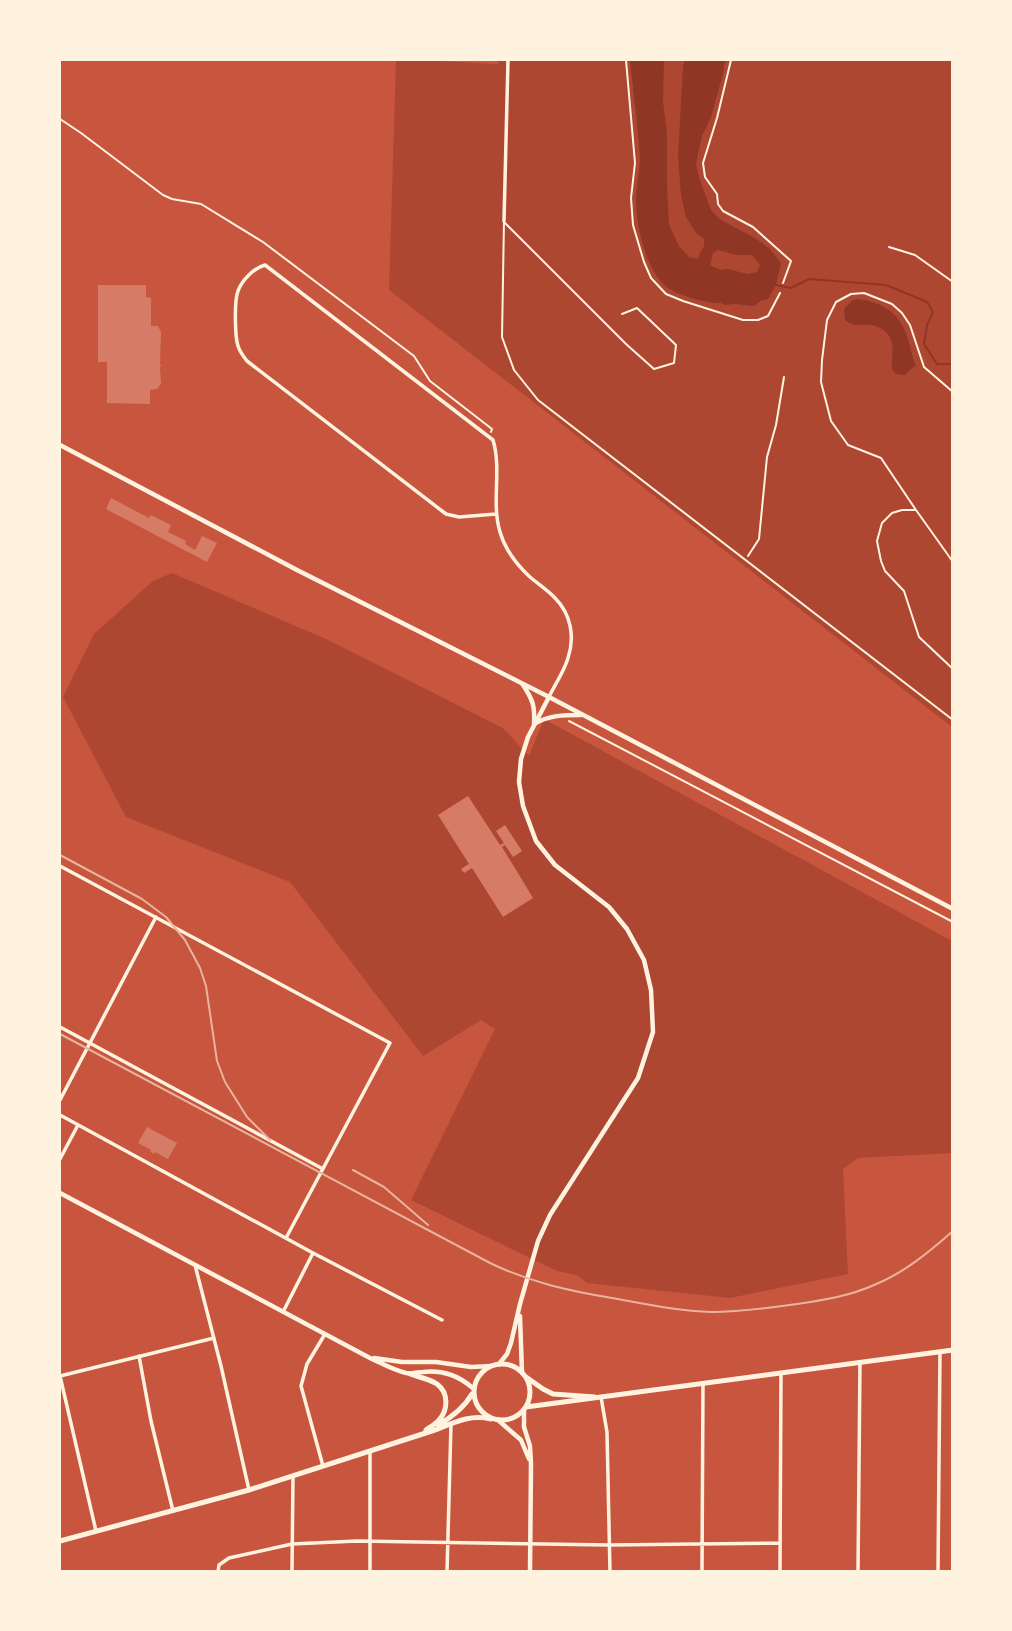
<svg xmlns="http://www.w3.org/2000/svg" width="1012" height="1631" viewBox="0 0 1012 1631" font-family="Mulish,sans-serif">
<rect width="100%" height="100%" fill="#c8553d"/>
<path fill="#ae4732" d="M396,60H421L498,64V60H952V727L389,290Z
M172,573L326,639L503,728L529,756L544,719L952,941V1153L858,1158L843,1169L848,1274L730,1298L587,1283L577,1275L557,1271L411,1200L495,1029L481,1020L423,1056L290,882L126,817L63,697L94,634L153,581Z"/>
<path fill="#8f3625" fill-rule="evenodd" d="M630,60H664L663,101L667,133V187L669,225L679,246L689,257L697,259L704,246V239L696,233L686,217L681,195L678,156L683,66L685,60H725L723,74L711,117L702,136L696,163L699,178L711,210L721,220L755,238L770,249L781,263L776,285L768,299L762,300L754,306L735,304L725,305C716,301 724,304 715,303C703,302 678,295 668,288C646,272 636,226 636,200C636,185 640,171 640,157C638,124 633,92 630,60ZM718,250L737,255H752L760,265L757,272L748,274L727,269L721,270L710,265L713,253Z
M858,299C883,302 901,314 908,339C911,348 912,358 916,366L912,368L905,375C880,375 900,352 889,336C874,316 859,332 845,320L844,309L853,300Z"/>
<g fill="none" stroke-linecap="round" stroke-linejoin="round">
<path stroke="#8f3625" stroke-width="2" d="M776,285L791,288L809,279L886,285L927,302L933,312L927,325L924,344L937,364H953"/>
</g>
<path fill="#d67c66" d="M98,285H146V297L151,298V326H158L161,332L160,364H161L160,368L161,384L157,389L150,390V404L107,403V362H98Z
M111,498L149,518L151,515L171,525L168,532L186,541L185,544L195,550L202,536L217,543L207,562L106,509Z
M468,796L500,845L504,843L496,831L505,825L522,851L513,857L505,845L502,847L533,898L503,917L472,868L464,873L461,869L469,864L438,815Z
M147,1127L177,1143L168,1159L155,1152L154,1154L150,1151L151,1150L138,1143Z"/>
<g fill="none" stroke-linecap="round" stroke-linejoin="round">
<path stroke="#fff3e0" stroke-width="2" d="M626,60L635,163L631,198L633,225L644,262L651,278L666,294L683,301L743,320H758L768,316L780,293
M731,60L717,118L703,163L705,177L717,194L718,204L723,211L753,227L791,261L783,283
M60,119L81,133L163,195L172,199L201,204L263,242L414,356L430,381L492,429L491,432
M889,247L915,255L953,282
M916,510L881,458L848,445L831,421L821,382L822,360L827,320L836,302L851,294L864,293L892,304L902,313L910,325L924,367L953,392
M748,556L759,539L767,457L776,425L784,377
M953,562L916,510H902L892,513L882,523L877,541L881,561L885,571L904,591L919,637L953,669
M569,721L953,922"/>
<path stroke="#fff3e0" stroke-width="2" d="M504,221L502,337L514,370L538,400L953,720
M504,222L626,344L654,369L674,363L676,345L637,308L622,314"/>
<path stroke="#fff3e0" stroke-width="3.5" d="M504,221L508,60
M496,514L459,517L446,514L247,361C243,356 240,352 238,346C235,337 234,301 238,291C242,280 254,268 265,265L493,440C502,470 491,502 500,532C505,549 517,565 530,577C538,584 548,590 555,598C571,614 575,637 568,658C564,672 555,684 549,697
M60,866L390,1043L286,1238
M60,1027L323,1169
M60,1100L156,917
M60,1115L313,1253L442,1320
M60,1159L78,1125
M195,1265L221,1366L249,1490
M283,1312L313,1253
M139,1356L151,1421L173,1511
M60,1376L96,1531
M60,1376L214,1338
M601,1397L607,1432L610,1572
M323,1466L301,1386L307,1364L325,1334
M218,1572L219,1565L229,1558L292,1544L357,1541L609,1545L780,1543
M292,1572L293,1476
M370,1572V1451
M447,1572L451,1424
M702,1572L703,1384
M780,1572L781,1373
M858,1572L860,1362
M938,1572L940,1352"/>
<path stroke="#fff3e0" stroke-width="4.5" d="M60,1193L370,1358C381,1363 393,1370 406,1373C412,1374 416,1372 423,1372C443,1370 458,1375 474,1389
M520,1316L522,1373
M374,1358L402,1362H436L471,1367L492,1366
M499,1364L507,1354L511,1343L520,1304L538,1241L550,1215L638,1078L653,1032L651,990L644,960L627,929L609,907L555,865L536,841L523,806L519,782L521,759L528,737L549,697
M524,1410V1427L530,1446L531,1464L530,1572
M498,1420L521,1440L529,1459"/>
<path stroke="#fff3e0" stroke-width="4.5" d="M60,445L297,570L549,697L953,909
M523,685C533,700 535,706 534,724
M534,724C549,715 564,715 581,715"/>
<path stroke="#fff3e0" stroke-width="5" d="M474 1392a28 28 0 1 1 56 0a28 28 0 1 1-56 0Z
M410,1374C419,1377 429,1379 437,1384C449,1393 448,1410 439,1420C436,1424 430,1427 426,1430
M526,1377L543,1389L553,1394L595,1397
M526,1407L953,1350
M438,1425C452,1417 464,1408 472,1394
M60,1541L249,1490L435,1430C455,1422 471,1414 491,1419"/>
<path stroke="#e9b49f" stroke-width="2" d="M60,855L142,899L166,917L185,940L200,968L206,986L217,1061L225,1082L247,1117L270,1140
M60,1034L490,1263C529,1282 569,1291 612,1298C645,1304 678,1311 712,1312C741,1312 769,1308 797,1304C823,1300 850,1296 874,1285C904,1273 929,1252 953,1231
M353,1170L384,1187L428,1225"/>
</g>
<rect width="1012" height="1631" fill="none" stroke="#fff3e0" stroke-width="122"/>
</svg>
